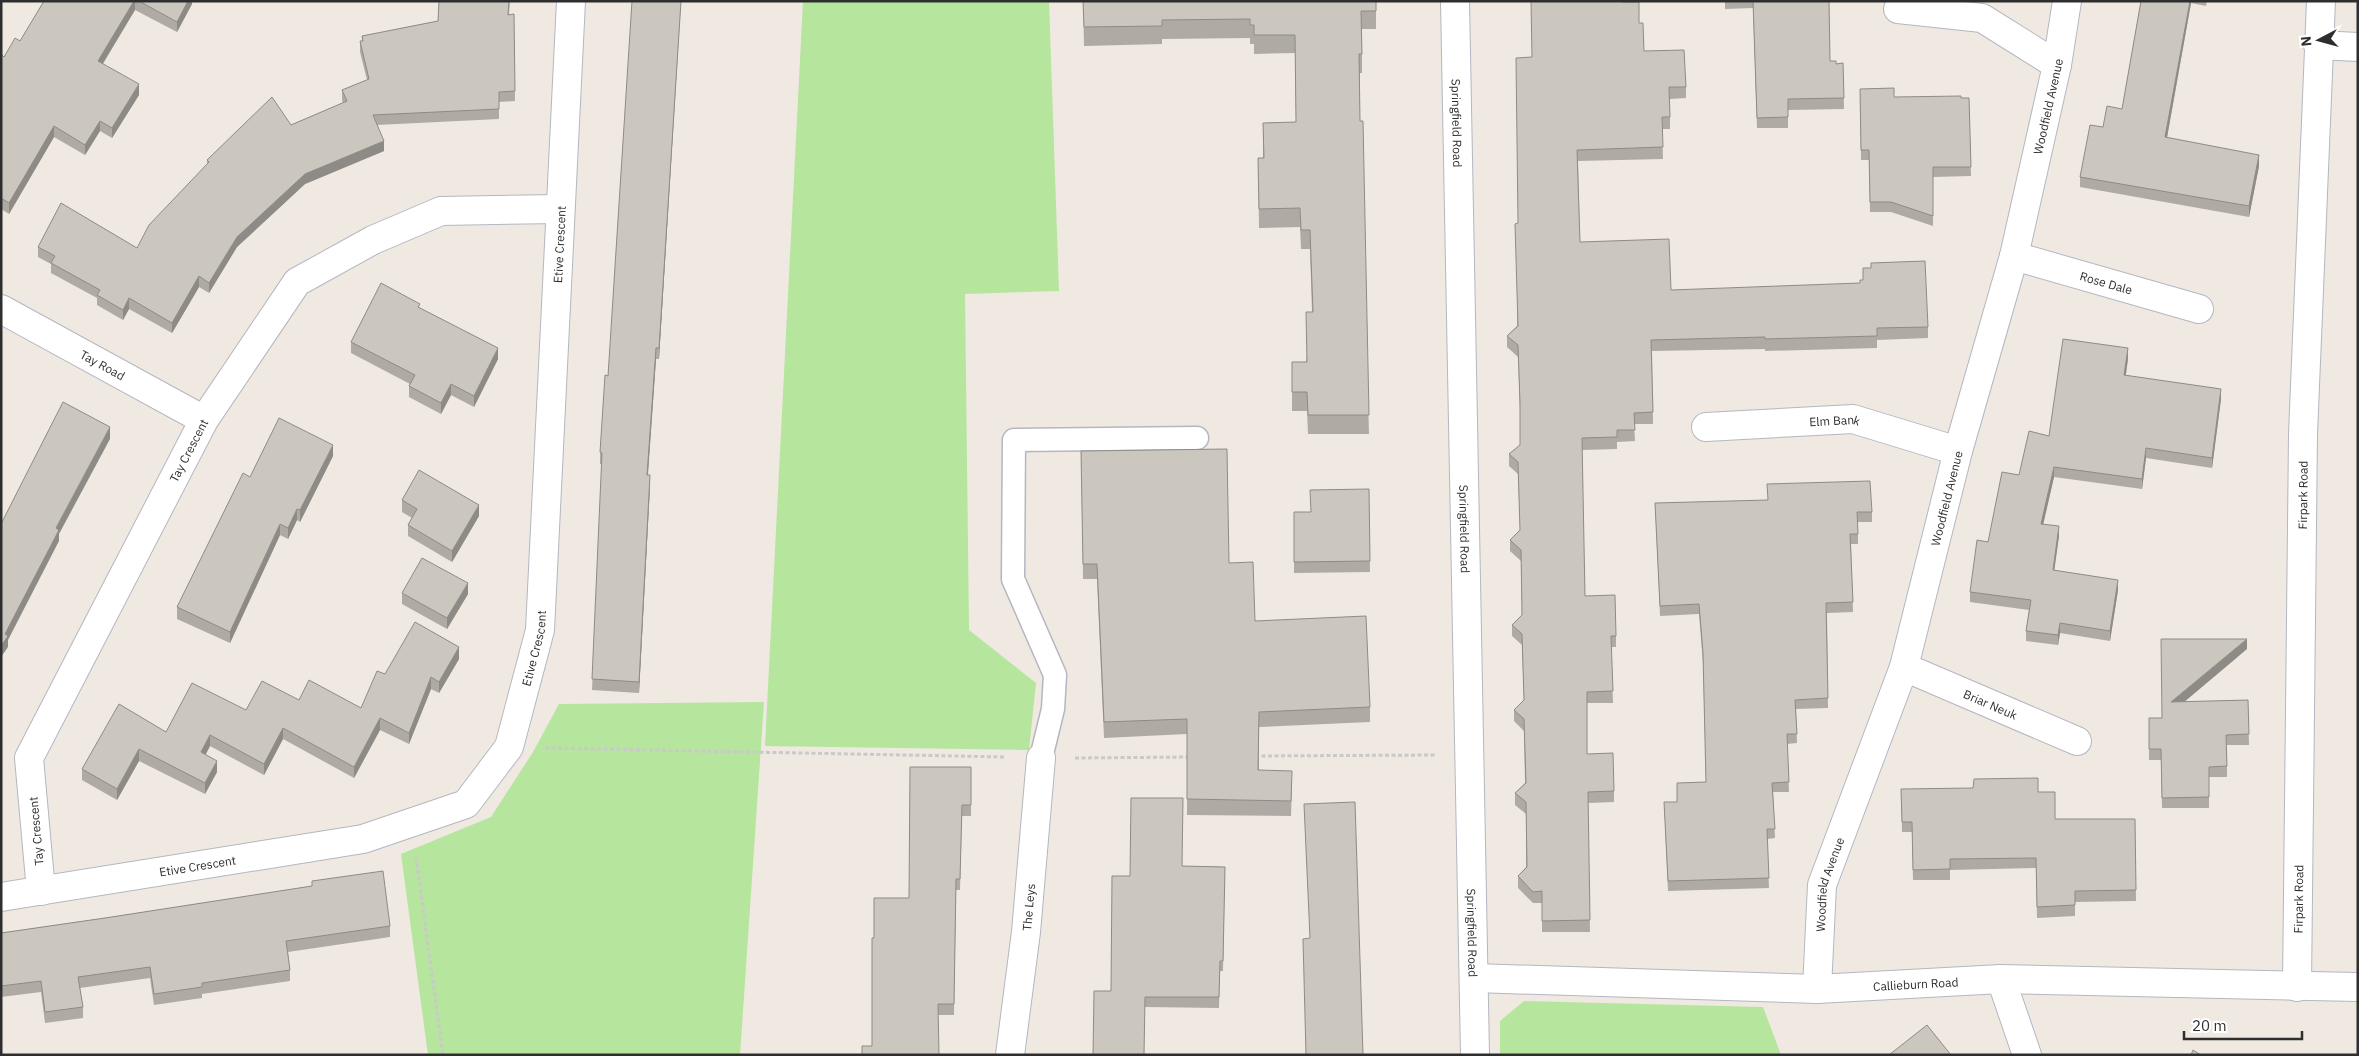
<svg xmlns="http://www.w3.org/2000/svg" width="2359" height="1056" viewBox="0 0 2359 1056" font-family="'IBM Plex Sans',sans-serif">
<rect width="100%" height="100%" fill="#efe9e1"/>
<path fill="#b6e59e" d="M803,1H1049L1059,291L965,294L969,630L1036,683L1029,750L765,746Z
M764,702L740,1055H428L401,854L491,817L533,752L559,704Z
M1524,1001L1763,1007L1781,1055H1500V1021Z"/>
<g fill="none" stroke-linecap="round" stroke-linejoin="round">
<defs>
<path id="lane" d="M1041,758L1053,709L1055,675L1013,579L1014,440L1197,438"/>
<g id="street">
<path id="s1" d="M1455,1L1475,1055"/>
<path d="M1898,9L1982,18L2057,65"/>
<path d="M2318,45L2358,47"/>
<path id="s2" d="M2014,256L2199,309"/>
<path id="s3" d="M1,309L204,420"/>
<path id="s4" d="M1706,427L1853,419L1958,451"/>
<path id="s5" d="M1904,667L2077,741"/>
<path id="s6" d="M41,891L29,758L204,420L297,282L373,240L441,211L559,209"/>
<path id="s7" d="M1,897L363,839L466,804L509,747L540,630L571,1"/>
<path id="s8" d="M1474,978L1817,989L2001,979L2358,987"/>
<path d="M2001,979L2027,1055"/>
<path id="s9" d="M2297,987L2303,434L2321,1"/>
<path id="s10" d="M1817,989L1822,885L1904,667L1958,451L2014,256L2057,65L2067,1"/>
<path id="s11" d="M1010,1055L1026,932L1041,758"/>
</g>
</defs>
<use href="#lane" stroke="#b4b7c1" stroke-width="25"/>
<use href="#street" stroke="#b4b7c1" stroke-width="30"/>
<path stroke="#c9c9c9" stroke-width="3" stroke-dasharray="4 2.5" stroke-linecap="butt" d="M545,748L1006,757
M1255,756L1436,755
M1075,758L1191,757
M416,857L443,1055"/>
<use href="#lane" stroke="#fff" stroke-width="22"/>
<use href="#street" stroke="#fff" stroke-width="28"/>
</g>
<path fill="#afaba4" d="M44,1H192V4L177,32L135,10L103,64L139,95L112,138L100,131L85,155L54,137L9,214L1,209V56L4,57L20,41Z
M439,1H510L509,15L514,14L515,101L499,102V119L377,125L384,151L305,184L237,247L209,293L199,287L172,333L129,309L123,320L97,305V298L51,273V264L38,257V247L137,248L207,165V160L343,103L342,100V90L367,80L360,52V41H362V36L438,21Z
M681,1L659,359H656L648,475L650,486L639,693L592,690L602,464H600V452L608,376Z
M1083,1H1376V29H1362V73H1360V121L1369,434H1308L1307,411H1292V362H1306L1312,312L1310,249H1301L1300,227L1259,228L1258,158H1263V123L1296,122L1295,53L1254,54V44H1250V38L1162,39V44L1084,46Z
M1725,1H1829L1830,61L1836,64L1843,63L1844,109L1788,110V128H1757L1753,8L1725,9Z
M2141,1H2207L2206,6L2191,3L2167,138L2259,166L2249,217L2080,187V177L2103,127L2122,109Z
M1622,2L1639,23L1644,51L1686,87V98L1670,99V129H1662L1663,159L1578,161L1580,242L1671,290L1928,327V338L1877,340V348L1765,351V349L1652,351L1653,424H1634L1635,441L1617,442V449L1582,450L1585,596L1616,636V647H1611L1613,703H1587V754L1614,791V802L1588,803L1590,932H1542V903H1533L1518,888V876L1526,867V814L1515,805V793L1525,783L1524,731L1514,721V710L1524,700L1522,645L1512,636V625L1522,615L1521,561L1510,551V540L1520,531L1518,474L1509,466V454L1520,445V413L1518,357L1507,347V336L1517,326L1518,223L1532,57Z
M1860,89L1894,97L1969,98L1971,176L1933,177V226L1891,212H1870L1869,160H1861Z
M420,308L498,359L474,407L451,395L441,414L409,397V386L410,384L351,353V342Z
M2128,359L2126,375L2221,399L2212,468L2146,458L2142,489L2054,477L2043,524L2059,536L2054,570L2118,590L2110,641L2060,633L2058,645L2026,641V631L2029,610L1970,602V592L1988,542L2049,436Z
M1081,451L1229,563L1255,621L1370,707V722L1259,727V770L1292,786L1291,816L1187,815V734L1104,738L1097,579H1083Z
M333,456L300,522L297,520L288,539L280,535L230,643L177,619V607Z
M1369,489L1370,572L1294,573V512H1310Z
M402,500L479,516L452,562L408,536V525L412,518L402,512Z
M1655,503L1872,512V522H1858V544H1851L1853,612L1827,613L1828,708L1796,709L1797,743L1787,744L1789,792H1773L1775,838L1767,839L1769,888L1668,891L1664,802H1677L1706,782L1703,663L1699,614L1660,616Z
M402,593L468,594L447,629L402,604Z
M2247,649L2184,702L2248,700L2249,745H2227V777H2209V808H2162L2161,760H2149V718H2162Z
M459,659L439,693L431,689L409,744L380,730L354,778L283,739L264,775L210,746L206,754L217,772L205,794L139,761L117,800L82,780V769L166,732L246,710L299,700L361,708L385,674Z
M971,767V816H962L960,890H956L954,1015H938L872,1046L874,938L909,898Z
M1901,789L2038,792L2055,819H2135L2136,901L2075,902V916L2037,918L2036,868L1950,870V880H1913L1912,832H1902Z
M1182,866L1225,867L1223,971H1220L1219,1008L1145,1007L1111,991L1130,876Z
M312,881L390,926V937L288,952L290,970V981L202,994V998L154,1005L150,978L80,988L83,1007V1018L45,1023L41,992L1,997V933L105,918L312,886Z"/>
<path fill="#8e8b86" d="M134,1H135V10L98,71V61Z
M188,1H192V4L177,32V22Z
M681,1L659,359V348Z
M2190,1H2191V3L2165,148V137Z
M139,84V95L112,138V128Z
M100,121V131L85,155V145Z
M54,126V137L9,214V203Z
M384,141V151L305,184L237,247L209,293V283L237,237L305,174Z
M2259,155V166L2249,217V206Z
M199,276V287L172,333V323Z
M129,298V309L123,320V310Z
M498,348V359L474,407V396Z
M656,348V359L647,486V475Z
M2128,348V359L2124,385V375Z
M451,384V395L441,414V403Z
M2221,389V399L2212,468V458Z
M110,427V439L59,534V541L8,640V647L1,657V646L5,634L56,528Z
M333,445V456L300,522V510Z
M2146,448V458L2142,489V479Z
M2054,467V477L2041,534V524Z
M650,475V486L639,693V682Z
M479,505V516L452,562V551Z
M297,509V520L288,539V528Z
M280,524V535L230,643V632Z
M2059,526V536L2053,580V570Z
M2118,580V590L2110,641V631Z
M468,583V594L447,629V618Z
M2060,623V633L2058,645V635Z
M2247,639V649L2171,713V702Z
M459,647V659L439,693V682Z
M431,677V689L409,744V733Z
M380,718V730L354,778V767Z
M283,728V739L264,775V764Z
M210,735V746L201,763V752Z
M139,749V761L117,800V789Z
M217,761V772L205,794V783Z"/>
<path fill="#cbc7bf" stroke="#8e8b86" d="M44,1H134L98,61L139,84L112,128L100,121L85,145L54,126L9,203L1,198V56L2,55L4,57L15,38L20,41Z
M139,1H188L177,22Z
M439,1H509L508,15L514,14L515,91L499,92V109L373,115L384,141L305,174L237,237L209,283L199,276L172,323L129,298L123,310L97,295L100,290L51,263L55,256L38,247L61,203L137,248L149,225L209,162L207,160L272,97L291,125L347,101L342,90L369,79L360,41H363L362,36L438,21Z
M632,1H681L659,348H656L647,475H650L639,682L592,679L602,453L600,452L605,375L608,376Z
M1083,1H1376V11H1361L1362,54H1359L1360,121H1363L1369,415H1308L1307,392H1292V362H1307L1306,312H1313L1310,230H1301L1300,208L1259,209L1258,158H1264L1263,123L1296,122L1295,35H1254V25H1250V19L1162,20V26L1084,27Z
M1531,1H1622V2H1639V23H1643L1644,51L1684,50L1686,87H1669L1670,117H1662L1663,147L1577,150L1580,242L1669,239L1671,290L1860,283V280H1863V268H1871V263L1925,261L1928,327L1877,328V336L1765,339V337L1651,340L1653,412L1634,413L1635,430H1617V437L1582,438L1585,596L1615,595L1616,636H1611L1613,691L1587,692V754L1613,753L1614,791L1588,792L1590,920L1542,921V891L1533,892L1518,876L1527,867L1526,802L1515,793L1526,783L1524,719L1514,710L1524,700L1522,634L1512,625L1522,615L1521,550L1510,540L1520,530L1518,462L1509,454L1520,445V403L1518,345L1507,336L1518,326L1515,224L1518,223L1516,58L1532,57Z
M1753,1H1829L1830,61H1836V64L1843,63L1844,98L1788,99V117L1757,118Z
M2141,1H2190L2165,137L2259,155L2249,206L2080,177L2090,125L2103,127L2107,106L2122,109Z
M1894,88V97L1961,96V98H1969L1971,167H1933V216L1891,202H1870L1869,150H1861L1860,89Z
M381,283L420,304L418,307L498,348L474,396L451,384L441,403L409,386L415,375L351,342Z
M2063,339L2128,348L2124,375L2221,389L2212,458L2146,448L2142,479L2054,467L2041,524L2059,526L2053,570L2118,580L2110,631L2060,623L2058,635L2026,631L2031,600L1970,592L1977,540L1988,542L2002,472L2019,475L2029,431L2049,436Z
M63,402L110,427L56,528L59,530L5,634L8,636L1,646V524Z
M279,418L333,445L300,510L297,509L288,528L280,524L230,632L177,607L243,473L250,477Z
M1227,449L1229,563L1253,562L1255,621L1366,616L1370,707L1259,712L1258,770L1292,771L1291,801L1187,799V719L1104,722L1097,564H1083L1081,451Z
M419,470L479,505L452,551L408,525L417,509L402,500Z
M1870,481L1872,512H1857L1858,534H1850L1853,602L1826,603L1828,698L1795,700L1797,734H1787L1789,782L1772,783L1775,829H1767L1769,878L1668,881L1664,802H1677V783L1706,782L1703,653L1699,604L1660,606L1655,503L1768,500L1767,484Z
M1369,489L1370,561L1294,562V512H1311L1310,490Z
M422,558L468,583L447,618L402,593Z
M415,622L459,647L439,682L431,677L409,733L380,718L354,767L283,728L264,764L210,735L201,752L217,761L205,783L139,749L117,789L82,769L119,704L166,732L192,683L246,710L262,681L299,700L309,680L361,708L377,671L385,674Z
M2161,639H2247L2171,702L2248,700L2249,734L2226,735L2227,766L2209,767V797L2162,798L2161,749H2149V718H2162Z
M910,767H971V805H962L960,879H956L954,1004H938L939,1055H862V1046H872V938H874V898H909Z
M2038,778V792H2055V819H2135L2136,890L2075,891V905L2037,907L2036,858L1950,859V869L1913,870L1912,822H1902L1901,789L1973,788L1974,779Z
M1131,798H1183L1182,866L1225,867L1223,961H1220L1219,997H1145L1144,1055H1093L1094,991H1111L1112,876H1130Z
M1355,802L1363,1055H1306L1303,939L1310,938L1304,804Z
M383,871L390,926L286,941L290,970L202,983V987L154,994L150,967L78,977L83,1007L45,1012L41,981L1,986V933L105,918L312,886V881Z
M1927,1025L1951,1055H1889Z
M2193,1050L2201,1055H2191Z"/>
<g text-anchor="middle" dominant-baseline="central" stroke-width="4" stroke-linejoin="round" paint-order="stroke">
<g font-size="12" fill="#2e2e2e" stroke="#fff">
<text stroke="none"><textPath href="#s10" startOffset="916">Woodfield Avenue</textPath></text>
<text stroke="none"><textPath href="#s1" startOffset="122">Springfield Road</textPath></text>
<text stroke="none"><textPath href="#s7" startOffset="1054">Etive Crescent</textPath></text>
<text stroke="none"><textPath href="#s2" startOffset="96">Rose Dale</textPath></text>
<text stroke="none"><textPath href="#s3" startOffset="116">Tay Road</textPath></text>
<text stroke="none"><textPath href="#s4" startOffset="129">Elm Bank</textPath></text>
<text stroke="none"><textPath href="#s6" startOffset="480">Tay Crescent</textPath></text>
<text stroke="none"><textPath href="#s9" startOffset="492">Firpark Road</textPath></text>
<text stroke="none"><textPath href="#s10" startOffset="511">Woodfield Avenue</textPath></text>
<text stroke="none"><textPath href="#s1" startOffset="528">Springfield Road</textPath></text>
<text stroke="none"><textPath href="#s7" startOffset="649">Etive Crescent</textPath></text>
<text stroke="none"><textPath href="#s5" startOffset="94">Briar Neuk</textPath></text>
<text transform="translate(36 831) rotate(-95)">Tay Crescent</text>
<text stroke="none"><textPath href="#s7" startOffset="199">Etive Crescent</textPath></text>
<text stroke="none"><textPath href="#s10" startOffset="106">Woodfield Avenue</textPath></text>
<text stroke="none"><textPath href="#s9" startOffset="88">Firpark Road</textPath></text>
<text stroke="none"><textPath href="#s11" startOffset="149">The Leys</textPath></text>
<text stroke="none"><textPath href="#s1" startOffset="932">Springfield Road</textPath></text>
<text stroke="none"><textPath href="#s8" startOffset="442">Callieburn Road</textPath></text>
</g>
</g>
<rect width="2359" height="1056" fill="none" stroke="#2e2e2e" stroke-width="5"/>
<g transform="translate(2319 40) rotate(264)" stroke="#ffffff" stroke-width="4" paint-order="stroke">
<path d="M0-4L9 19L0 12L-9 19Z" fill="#2e2e2e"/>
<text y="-8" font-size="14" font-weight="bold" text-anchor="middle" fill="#2e2e2e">N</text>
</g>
<path d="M2184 1031v8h118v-8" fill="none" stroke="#2e2e2e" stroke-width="2.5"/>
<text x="2192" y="1031" font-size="15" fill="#2e2e2e" stroke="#ffffff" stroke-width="4" paint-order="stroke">20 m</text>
</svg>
